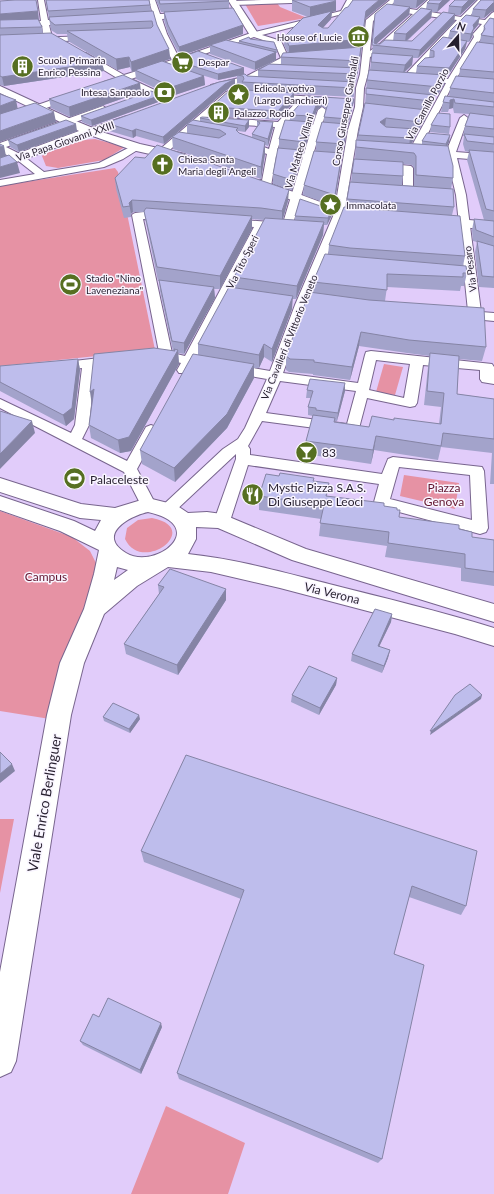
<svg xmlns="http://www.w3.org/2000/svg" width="494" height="1194" viewBox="0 0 494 1194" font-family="Lato,sans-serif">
<rect width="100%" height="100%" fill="#e1ccfa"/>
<path fill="#e692a4" d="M277,3L280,7L307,18L258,26L245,4Z
M95,139L125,147L104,160L58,168L46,166L42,156L44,154L83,140Z
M115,168L118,172L123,194L155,350L0,366V186Z
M384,364L403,367L395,395L376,392Z
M404,475L459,483L455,509L400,496Z
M0,511L72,537L90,551L97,565L50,719L0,711Z
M152,518C204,528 142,575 125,539L127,528L138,520Z
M0,819H14L0,893Z
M166,1106L245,1143L228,1194H131Z"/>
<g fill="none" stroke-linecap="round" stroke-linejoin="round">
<defs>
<path id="minor" d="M38,0H44L48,20L72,19L76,21L72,23L49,25L51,33L47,35L43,33L42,25L0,28V24L41,21Z
M149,0H155L160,14L186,13L190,15L186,17L162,19L167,34L179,58L251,33L341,11L347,0H353L346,13L262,35L281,41L289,59L253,80L214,89L210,87L211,85L247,76L281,58L275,44L254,37L131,79L176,100L177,102L176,104L173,105L123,81L107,86H104L103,84L104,82L117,78L79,55L80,53H86L124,75L172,60L159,34L155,19L133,20L129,18L133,16L153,15Z
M262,0H324L321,2L234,5L231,3L234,1Z
M390,0H397L390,6L417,10L428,0H435L424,11L461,17L478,0H485L468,18L485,20L492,13L494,12V18L481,34L482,37L456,79L494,83V87L453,84L419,151L414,154L409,151L446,83L422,81L418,79L422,77L448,79L474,37L473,34L482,24L464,21L410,79H407L403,77L457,20L420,15L387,47L370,57L368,74L364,88L363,107L358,130L344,214L307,305L283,373L358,383L365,355L366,352L371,351L492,364L494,367V384L482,382L480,379V370L423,365L417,403L415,406L410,407L367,398L358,432L353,433L262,421L248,446L250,449V455L382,474L388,459L393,457L482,467L484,471L488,528L486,532L480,534L377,506L374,502L379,484L248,465L230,521L228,525L222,527L216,525L214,521L236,459V454L173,513L168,514L163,513L160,509L163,505L223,449L238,439L245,428L267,379L193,366L189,373H179L177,370L181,363L166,359H152L151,356L152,353L159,352L132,215C136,210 168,212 172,217L167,220L143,219L172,353L185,356L254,227L229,225L224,222L229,219L283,223L303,157L276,156L271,186L266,189L262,188L261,186L267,154L242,145L240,143L245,140L269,149L275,127L225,124L221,121L225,118L278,122L297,101L268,99L267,97L268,95L271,94L330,98L331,100L330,102L327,103L305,101L287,123L313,125L318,110L322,107L326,110L322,126L343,127L348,130L343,133L320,131L292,227L287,230L264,228L197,358L270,371L295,305L334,214L348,130L355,107L356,88L360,74L366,20ZM386,10L413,14L381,43L370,51L373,21ZM284,128L311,130L304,154L300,152L277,151ZM376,360L410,364L404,398L369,390ZM280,381L356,391L347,424L266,413ZM399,467L470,475L472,520L390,499Z
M90,36L94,38L93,40L0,43V39Z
M229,91L233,94L232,96L165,154H159L157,152L159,150L226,92Z
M72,93L76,96L75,98L0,124V118Z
M103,106L107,109L106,111L6,147L22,155L44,172L99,163L136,144L139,145L141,147L139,149L123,159L104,167L0,186V180L35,174L16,159L0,152V143Z
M464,115L468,118L456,152L494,155V161L457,158L466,195L481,312L494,313V321L463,318L459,317L457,314L459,311H468L456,195L447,157L439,156L437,154L439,152H446L460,118Z
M127,116L130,117L131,119L130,121L91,134L86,131L88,129Z
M380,163L411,166L413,168V191L412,193L408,194L403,191V171L377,168L375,166L377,164Z
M117,356L122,357L123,360L122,363L95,366L89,425L82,439L127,461L146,427L151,425L156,427L158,430L137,469L156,505L153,509L148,510L143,509L124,472L0,408V399L71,433L75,425L82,368L57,371L52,370L50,367L52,364L57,363Z"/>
<path id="tertiary" d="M228,0H236L259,35L257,37H251Z
M0,86L71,119L105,133L140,144L185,154L187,157L185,160L181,161L132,150L90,135L0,168V160L79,131L0,93Z
M261,180L342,210L376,213L378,216L376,219L371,220L339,218L327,213L256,187L255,184L256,181Z
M431,217L494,222V230L426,224L424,221L426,218Z
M0,478L81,504L115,508L148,498L176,505L188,513L207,512L222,514L306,549L494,604V622L292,560L218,528L196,527V539L188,554C236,559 282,572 329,584C384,598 439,611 494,628V646L455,634L280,588L211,572L168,567L137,586L104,614L84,663L71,715L16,1061L11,1072L0,1077V972L47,715L60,663L84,609L94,574L99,550L60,531L0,510V496L74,521L95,531L101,520L80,518L0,492ZM148,512C211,526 156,571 126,553C96,535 129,516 148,512ZM117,567L128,570L114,580Z"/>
</defs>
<use href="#minor" stroke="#78658e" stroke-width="2"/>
<use href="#tertiary" stroke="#78658e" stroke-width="2"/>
<use href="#minor" fill="#fff" fill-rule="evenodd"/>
<use href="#tertiary" fill="#fff" fill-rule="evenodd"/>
</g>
<path fill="#a3a3cb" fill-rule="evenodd" d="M46,0L150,5L151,11L157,25L169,49L170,59L164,61L175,66V60L244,68V74L247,76L258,77V70L267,65L255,70L210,54V45L239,43V41L250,39L277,50V53H276V60L269,64H281V57L288,53L284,45L285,36L308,17L292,11V0L336,11L332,12L331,19L323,28H328L365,19L359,69H358L357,77L356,83H355L354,97L294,94V102L277,120L212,116L211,107L242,90V85L237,84V76L218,80L195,73L204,76L205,85L172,96L136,79L135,71L132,72L130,67L117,70L68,41L67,34H57L51,30Z
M156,0H228L229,1V8L243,34L180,56L168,33L164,20V12H161Z
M394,0H426L416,8H410L409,15L376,44H380L393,41L394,33L426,9L427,3L450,0L437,12H432L431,18L407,41H412L448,13L449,6L476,0L460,15H455L454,22L418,58H413L412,65L405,72L416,73L417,66L429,58L430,50L448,38L450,31L471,16L473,9L481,0L491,12L484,18H479L478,25L473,31L472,37L469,42H467L465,49L447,77H445L444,84L437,96H434L433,104L429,110H427L426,118L418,130H416L415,138L411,144H422V141L449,142L447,146L453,178L451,189L454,207L452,215L465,256L463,266L467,273L464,286H461L460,291L387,287L385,301L486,347L482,361L459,359L457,394L494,399V484H490L492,453L441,447L438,460L374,450L371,464L305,454L306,441L313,416L308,415V407L311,398H306L307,390L345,391L337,421H335V422L369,427L394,420L439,424L441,407L424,405L428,367L430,356L407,353L359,346L350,380L313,375V374L289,372L286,370V356L312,293L313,282L328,255L329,245L347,207V199L351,182L352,173L355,159L356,140H357L358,135L365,104L367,80L370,70L372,54L375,14L393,5ZM403,164L412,165L414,168V186L402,185L403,176Z
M494,19V288L479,287L475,252L477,242L473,241L472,230L474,219L487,220H484L467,160L469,152L465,151L463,144L464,136H463L465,126L469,114L454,113L453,108L449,109L448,112H441L443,102L449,97L450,88L459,77L460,69L480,42L481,35L483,32L484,26Z
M42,27L43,34L102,62L104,71L4,86L0,85V28Z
M235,79V85L225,91L164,144L136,136L133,138L106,130V123Z
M141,92L70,117L51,108L49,99Z
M161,95V101L92,126L82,122L81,116Z
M307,96L354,99L353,105L348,125H347L346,133L343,153H342L341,162L334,206L303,195L304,185L316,151V142L324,122V117L326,109L322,106L317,110L312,122H310V131L304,151H301V159L292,190L273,184V174L279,148V139L290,120V115Z
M200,118L249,120V127L245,132L238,131V132L239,133L252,137V134L257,126V121L273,122V128L268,146L265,145V154L261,179L173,149L172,137L187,133V124L200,121Z
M431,125L450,127L449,134L430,132Z
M77,131L19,152L10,147L8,140Z
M115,178L288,201L283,219L295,220V216L332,210L331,217L327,225H324L323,235L296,299H292V309L272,362L264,357L259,368H254V378L227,428L175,482L142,464L140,450L198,355V344L234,288V277L264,220L252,219V229L220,289H214L215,298L184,354L178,353L179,364L131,451L120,453L91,438L89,425L173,351L160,291L159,281H158L146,223L144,212H133L131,214V217L124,218L116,189Z
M78,359L80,370L74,419L66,426L0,391V366Z
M279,476L314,478L313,481L329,483L327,496L384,506L397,510L399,517L459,529L472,537L494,540V586L461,581V568L385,557L387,546L319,536L321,519L259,510V496Z
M158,585L226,589V600L178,675L126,654L124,644L159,594Z
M392,614L391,622L379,647L390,650L388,658L382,673L351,661L352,654Z
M337,678L336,685L319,715L291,702L292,695Z
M103,717L140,719L130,733L104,721Z
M186,755L466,906L461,915L409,897L394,954L382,1159L378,1163L179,1079L177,1073L241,899L144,862L141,851Z
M162,1027L141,1074L83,1045L80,1041Z"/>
<path fill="#8584a5" d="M379,0H388L365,19L359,69L361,48L289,54V46L366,11Z
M417,0H426L416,8Z
M443,0H450L437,12L439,4Z
M469,0H476L460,15L462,7Z
M336,1V11L332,12L331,19L318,33L310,17V7Z
M493,3H494V11L491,12L484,18L486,10Z
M410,7L409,15L374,46L375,38Z
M432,10L431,18L405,42L406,34Z
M38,11L39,20L0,22V14Z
M455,14L454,22L418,58L420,50Z
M480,17L478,25L473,31L472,37L469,42L473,25Z
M243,25V34L180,56L179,47Z
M467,41L465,49L447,77L449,68Z
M169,49L170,59L136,71L135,70V71L132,72L131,62Z
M276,52V60L255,70V62Z
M413,56L412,65L403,73L405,65Z
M129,57L130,67L117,70L116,59Z
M102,62L104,71L4,86L2,77Z
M244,68V75H237V76L218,80V74Z
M445,75L444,84L437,96L439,87Z
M204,76L205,85L172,96V87Z
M235,79V85L225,91L164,144L163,137L225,84Z
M140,83L141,92L70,117L69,107Z
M294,93V102L277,120L278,111Z
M161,95V101L92,126L91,120Z
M434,95L433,104L429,110L431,101Z
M322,99V106L317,110L312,122V116L317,103Z
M354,99L353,105L348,125V119Z
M454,99L453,108L449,109L450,100Z
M16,100L18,110L0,117V106Z
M427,110L426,118L418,130L420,122Z
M54,112L56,122L0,142V131Z
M386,118L385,127L380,122Z
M249,120V127L245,132V126Z
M273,122V128L268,146V139Z
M311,122L310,131L304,151V142Z
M76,124L77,131L19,152L17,145Z
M136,129V136L133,138L132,131Z
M416,129L415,138L409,147L410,138Z
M450,135L449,142L445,150L446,144Z
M265,142V154L261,179V167Z
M4,146L6,156L0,159V147Z
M301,150V159L292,190V180Z
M342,153L341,162L334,206L335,195Z
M17,162L20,173L0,178V167Z
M289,190L288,201L282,222V211Z
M132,200L133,212L131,214L129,203Z
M332,210L331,217L327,225L328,218Z
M252,216V229L220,289V276Z
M324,222L323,235L296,299L297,286Z
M214,287L215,298L184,354V343Z
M293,296L292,309L272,362V349Z
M361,332L359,346L350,380L352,367Z
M264,344V357L259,368V355Z
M178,350L179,364L131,451L120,453L118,440Z
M78,359L80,370L74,419L66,426L63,415Z
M254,364V378L227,428L175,482L174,468Z
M345,383V391L337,421L338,413Z
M94,389L92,406L90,392Z
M32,421L35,433L0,469V454Z
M376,436L374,450L371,464L373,450Z
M226,589V600L178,675L177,665Z
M392,614L391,622L376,653L378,646Z
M390,650L388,658L382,673L384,666Z
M337,678L336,685L319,715L320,708Z
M482,695L481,699L430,735L431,731Z
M139,715L140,719L130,733L129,729Z
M12,764L15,771L0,783V774Z
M161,1023L162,1027L141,1074L140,1070Z"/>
<path fill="#bebdec" stroke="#8584a5" d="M15,0H36L38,11L0,14V1Z
M46,0H149L150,5L48,11Z
M159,0H228L229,1L160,4Z
M292,0H334L336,1L310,7Z
M353,0H379L366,11L362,39L289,46L285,36L303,18L332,11L318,25L323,28H328L345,8L348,7Z
M430,0H443L439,4L427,3Z
M455,0H469L462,7L449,6Z
M481,0H494V3H493L486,10L473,9Z
M387,4L410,7L375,38L374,43L376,44H380L385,40L412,41L443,12L455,14L420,50L372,45L375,14Z
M233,8L243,25L179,47L168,25L164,12Z
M421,8L432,10L406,34L394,33Z
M153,11L157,25L169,49L131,62L129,57L116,59L67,31L151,28L153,26L152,21L55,25L50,21L49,17Z
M466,15L480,17L473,25L474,28L471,34L450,31Z
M490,18L494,19V37L481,35L485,29L484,26Z
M38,19L42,27L0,28V20Z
M51,33L102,62L2,77L0,76V35Z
M249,37L250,39L274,42L277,50L239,41Z
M443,37L467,41L449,68L417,66L425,58L434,57V51L430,50Z
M226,40L276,52L255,62L210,45Z
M477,42L494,44V72L460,69Z
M361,47L359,61L281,57L283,53Z
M198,51L244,68L218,74L175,60Z
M372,53L413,56L405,65L371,62Z
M162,61L204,76L172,87L135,70Z
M269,64L358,68L357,74L258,70Z
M369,70L445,75L439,87L367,80Z
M245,74L247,76L355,82L354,88L242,82L244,79L243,76L237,75Z
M123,75L140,83L69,107L49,99Z
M456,76L494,79V93L450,88Z
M235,79L225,84L163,137L136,129L132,131L106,123L219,82Z
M366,88L434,95L431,101L366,94Z
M231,89L294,93L278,111L211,107Z
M151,91L161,95L91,120L81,116Z
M0,94L16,100L0,106Z
M307,96L354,99L348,119L324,117L328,103L322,99L317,103L312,116L290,115Z
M445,96L494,102V107L455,103L454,99L450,100V103L443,102Z
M35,103L54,112L0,131V114Z
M365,103L427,110L420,122L386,118L380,122L386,127L416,129L410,138L358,135Z
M438,113L450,114V127L431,125Z
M470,113L494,116V129L465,126Z
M202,117L249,120L245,126L200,118Z
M66,120L76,124L17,145L8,140Z
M193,120L238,128L236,130L239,133L265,142L261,167L172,137L179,132L219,138L226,134L220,130L187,124Z
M285,120L311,122L304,142L279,139Z
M257,121L273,122L268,139L252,134L260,123Z
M322,122L347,124L344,144L316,142Z
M427,133L450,135L446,144L422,141Z
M464,134L494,137V144L467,141Z
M356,140L448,146L453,166V178L416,175V156L414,153L356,147Z
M0,144L4,146L0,147Z
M157,145L289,190L282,211L261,208L132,200L129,203L130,206L123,207L115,178L135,157L145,158Z
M278,148L301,150L292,180L273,174Z
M469,150L494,152V211L486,209Z
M314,151L342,153L335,195L304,185Z
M9,155L17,162L0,167V158Z
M354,159L403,162V176L352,173Z
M350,182L453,189L454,207L347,199Z
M300,199L332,210L328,218L295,216Z
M344,207L460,216L465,256L350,248L329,245Z
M146,208L252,216L220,276L157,267L144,211Z
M265,218L324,222L297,286L234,277Z
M474,219L494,221V237L476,230Z
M477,241L494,246V277L482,276Z
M325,254L466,266L467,273H463V277L387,274V290L313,282Z
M159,280L214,287L184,343L172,341Z
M229,287L293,296L272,349L264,344L259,355L198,344Z
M309,292L369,300L484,308L486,347L409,340L361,332L352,367L314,362V360L290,359L286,356Z
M154,348L175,351L174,349L178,350L129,437L118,440L89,425L94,389L90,392L94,354Z
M430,353L459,356L457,394L494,399V439L443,433L441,446L376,436L373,450L306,441L313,415L335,418L334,422L369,427L372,416L394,420V418L441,424L444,393L427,391Z
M193,354L254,364L227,414L174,468L140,450Z
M78,359L72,408L63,415L0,382V366Z
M310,379L345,383L338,413L316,410V408L308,407L313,391L307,390Z
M0,411L32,421L0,454Z
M280,473L314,478L313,481L329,483L326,496L384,503V506L397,508V510H400L399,517L459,525V529L472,532V537L494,540V572L465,568V554L388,543L389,532L320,523L324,505L259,496L266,474L279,476Z
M170,569L226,589L177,665L124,644L164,587L158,585Z
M375,609L392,614L378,646L390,650L384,666L352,654Z
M309,666L337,678L320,708L292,695Z
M470,684L482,695L431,731H430L455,695Z
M113,703L139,715L129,729L103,717Z
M0,752L12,764L0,774Z
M186,755L477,851L466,906L412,886L394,954L424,965L382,1159L177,1073L244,890L141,851Z
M108,998L161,1023L140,1070L80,1041L93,1014L99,1017Z"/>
<defs>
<symbol id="museum-disc" viewBox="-11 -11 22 22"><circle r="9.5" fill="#566f21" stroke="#f9f5ff"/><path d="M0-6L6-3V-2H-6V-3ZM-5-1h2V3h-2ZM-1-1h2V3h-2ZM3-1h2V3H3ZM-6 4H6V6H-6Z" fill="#fff"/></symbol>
<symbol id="supermarket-disc" viewBox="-11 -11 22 22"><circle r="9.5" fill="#566f21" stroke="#f9f5ff"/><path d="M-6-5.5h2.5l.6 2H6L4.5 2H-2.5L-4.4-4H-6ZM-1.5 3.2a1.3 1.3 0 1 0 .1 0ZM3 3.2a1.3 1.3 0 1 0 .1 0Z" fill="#fff"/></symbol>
<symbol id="building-disc" viewBox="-11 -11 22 22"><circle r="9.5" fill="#566f21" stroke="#f9f5ff"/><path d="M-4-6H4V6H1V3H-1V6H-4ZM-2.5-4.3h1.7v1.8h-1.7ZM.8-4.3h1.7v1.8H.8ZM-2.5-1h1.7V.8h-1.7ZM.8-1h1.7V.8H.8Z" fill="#fff"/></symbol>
<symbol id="bank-disc" viewBox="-11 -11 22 22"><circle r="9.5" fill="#566f21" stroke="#f9f5ff"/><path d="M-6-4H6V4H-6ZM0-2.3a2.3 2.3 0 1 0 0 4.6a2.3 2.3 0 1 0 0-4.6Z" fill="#fff"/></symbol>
<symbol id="sight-disc" viewBox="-11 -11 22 22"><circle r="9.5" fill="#566f21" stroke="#f9f5ff"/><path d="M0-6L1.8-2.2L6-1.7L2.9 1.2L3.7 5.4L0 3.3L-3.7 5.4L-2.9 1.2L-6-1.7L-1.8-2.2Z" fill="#fff"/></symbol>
<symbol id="church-disc" viewBox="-11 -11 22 22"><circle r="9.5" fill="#566f21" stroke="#f9f5ff"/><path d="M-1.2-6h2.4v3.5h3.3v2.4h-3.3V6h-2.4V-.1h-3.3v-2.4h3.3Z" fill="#fff"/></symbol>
<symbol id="stadium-disc" viewBox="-11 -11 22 22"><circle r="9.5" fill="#566f21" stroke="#f9f5ff"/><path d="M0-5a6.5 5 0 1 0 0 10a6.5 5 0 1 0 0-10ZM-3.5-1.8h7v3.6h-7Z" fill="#fff"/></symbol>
<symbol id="bar-disc" viewBox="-11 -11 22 22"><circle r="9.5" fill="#566f21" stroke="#f9f5ff"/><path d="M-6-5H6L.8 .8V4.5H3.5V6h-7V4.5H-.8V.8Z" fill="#fff"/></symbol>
<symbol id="restaurant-disc" viewBox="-11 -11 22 22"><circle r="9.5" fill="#566f21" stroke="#f9f5ff"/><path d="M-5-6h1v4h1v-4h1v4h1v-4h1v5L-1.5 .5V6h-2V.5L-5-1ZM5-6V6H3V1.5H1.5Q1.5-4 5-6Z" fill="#fff"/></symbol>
</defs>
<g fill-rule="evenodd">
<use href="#museum-disc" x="346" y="24" width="25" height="25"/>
<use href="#supermarket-disc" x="170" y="50" width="25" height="25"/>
<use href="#building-disc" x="10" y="54" width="25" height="25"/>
<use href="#bank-disc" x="152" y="80" width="25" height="25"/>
<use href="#sight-disc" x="226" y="82" width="25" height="25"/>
<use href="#building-disc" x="206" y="100" width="25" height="25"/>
<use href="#church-disc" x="150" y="152" width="25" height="25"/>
<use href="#sight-disc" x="318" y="192" width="25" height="25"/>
<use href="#stadium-disc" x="58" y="272" width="25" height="25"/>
<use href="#bar-disc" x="294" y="440" width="25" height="25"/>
<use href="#stadium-disc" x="62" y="466" width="25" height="25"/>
<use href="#restaurant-disc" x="240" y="482" width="25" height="25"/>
</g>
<g text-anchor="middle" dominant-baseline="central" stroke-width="3" stroke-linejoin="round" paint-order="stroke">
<g font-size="10" fill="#251e2e" stroke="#f9f5ff" text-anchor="start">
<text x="342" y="37" text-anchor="end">House of Lucie</text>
<text x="38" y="60">Scuola Primaria<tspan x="38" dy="12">Enrico Pessina</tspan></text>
<text x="198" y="62">Despar</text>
<text x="254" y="88">Edicola votiva<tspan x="254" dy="12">(Largo Banchieri)</tspan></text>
<text x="150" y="92" text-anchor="end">Intesa Sanpaolo</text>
<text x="234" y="113">Palazzo Rodio</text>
<text x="178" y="159">Chiesa Santa<tspan x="178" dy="12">Maria degli Angeli</tspan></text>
<text x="346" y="205">Immacolata</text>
<text x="86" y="278">Stadio "Nino<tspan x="86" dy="12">Laveneziana"</tspan></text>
</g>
<g font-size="10" fill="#251e2e" stroke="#f9f5ff">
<text transform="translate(427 104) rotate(-62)">Via Camillo Porzio</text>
<text transform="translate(345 111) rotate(-80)">Corso Giuseppe Garibaldi</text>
<text transform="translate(65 141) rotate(-19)">Via Papa Giovanni XXIII</text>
<text transform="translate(299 151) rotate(-73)">Via Matteo Villani</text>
<text transform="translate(242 262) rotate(-63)">Via Tito Speri</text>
<text transform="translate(470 269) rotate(-97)">Via Pesaro</text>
<text transform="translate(289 337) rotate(-68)">Via Cavalieri di Vittorio Veneto</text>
</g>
<g font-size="12" fill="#251e2e" stroke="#f9f5ff" text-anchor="start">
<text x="322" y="452">83</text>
<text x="90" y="479">Palaceleste</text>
<text x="268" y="487">Mystic Pizza S.A.S.<tspan x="268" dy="14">Di Giuseppe Leoci</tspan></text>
</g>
<g font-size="12" fill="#631630" stroke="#f9f5ff">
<text x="444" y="487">Piazza<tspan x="444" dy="14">Genova</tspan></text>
<text x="46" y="576">Campus</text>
</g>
<g font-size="12" fill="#251e2e" stroke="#f9f5ff">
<text transform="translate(332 593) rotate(14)">Via Verona</text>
</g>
<g font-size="14" fill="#251e2e" stroke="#f9f5ff">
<text transform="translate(44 803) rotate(-80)">Viale Enrico Berlinguer</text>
</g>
</g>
<g transform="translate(458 36) rotate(20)" stroke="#f9f5ff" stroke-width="3" paint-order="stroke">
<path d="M0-3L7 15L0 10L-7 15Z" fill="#251e2e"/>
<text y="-6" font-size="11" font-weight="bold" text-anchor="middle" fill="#251e2e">N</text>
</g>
</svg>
